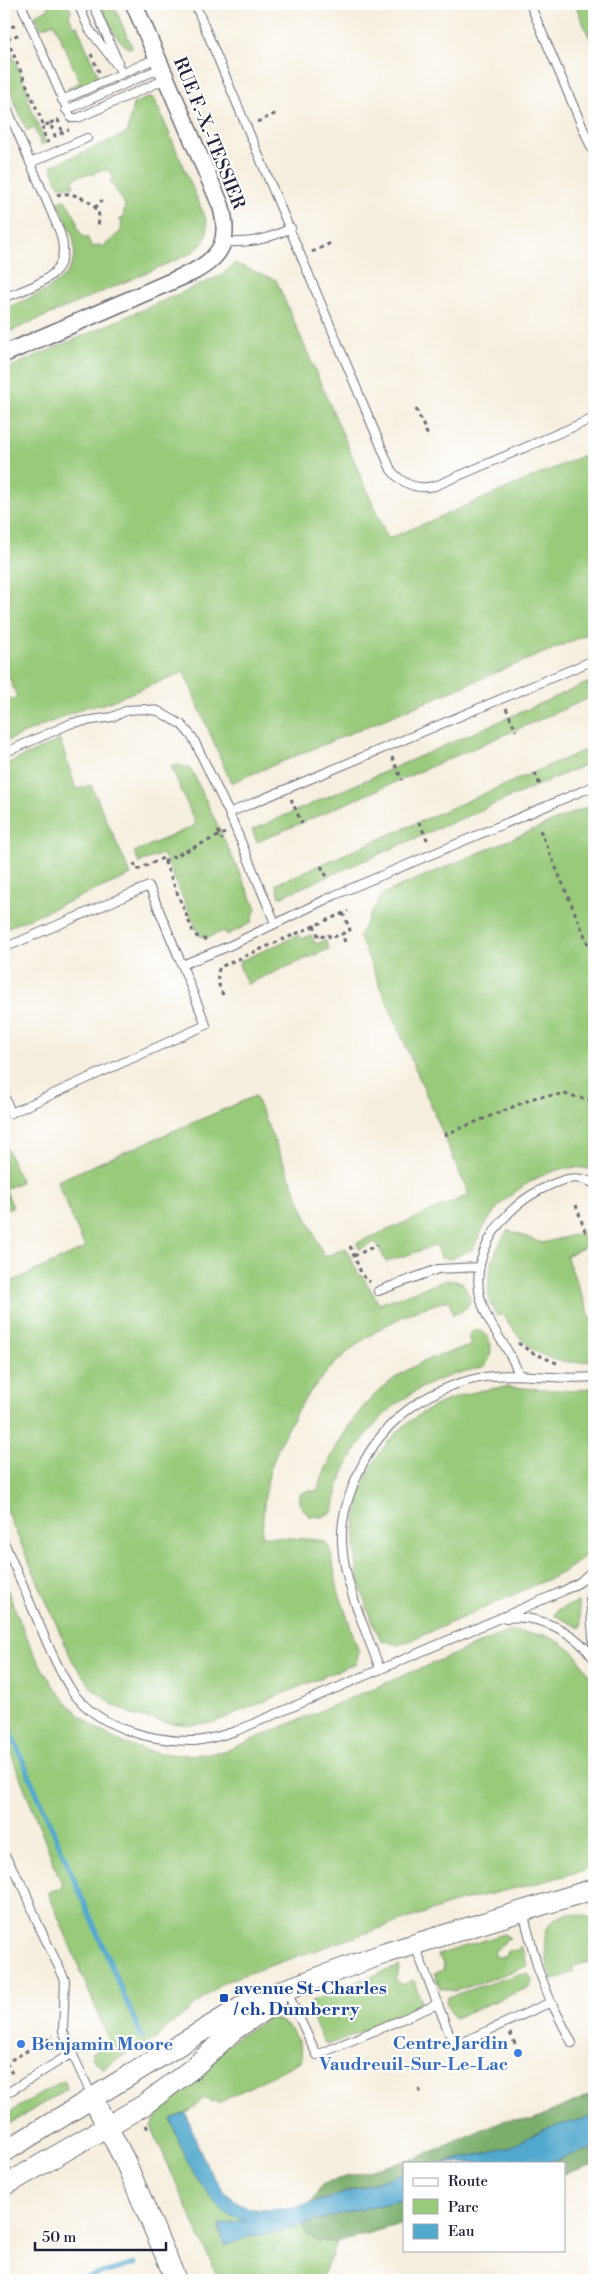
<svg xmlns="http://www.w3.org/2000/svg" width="598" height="2284" viewBox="0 0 598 2284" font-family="'Libre Bodoni',serif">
<rect width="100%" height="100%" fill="#fff"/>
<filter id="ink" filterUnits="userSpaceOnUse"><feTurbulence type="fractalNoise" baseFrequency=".02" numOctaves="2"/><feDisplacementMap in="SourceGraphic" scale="10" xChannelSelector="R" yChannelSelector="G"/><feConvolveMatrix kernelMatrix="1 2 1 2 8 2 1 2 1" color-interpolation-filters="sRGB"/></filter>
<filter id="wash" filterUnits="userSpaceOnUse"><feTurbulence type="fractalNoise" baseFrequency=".0096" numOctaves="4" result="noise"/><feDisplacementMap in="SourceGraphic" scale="20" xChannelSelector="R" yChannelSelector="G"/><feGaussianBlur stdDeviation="1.12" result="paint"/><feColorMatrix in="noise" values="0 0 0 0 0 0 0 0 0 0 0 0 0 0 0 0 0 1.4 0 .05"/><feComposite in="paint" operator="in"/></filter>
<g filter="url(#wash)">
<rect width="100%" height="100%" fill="#f6eede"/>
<path fill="#99ca7a" stroke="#5e765a" d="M46,4H68L71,11L69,15L73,25L77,26L99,78L69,91L68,88L80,82L54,23L41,28L35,15L49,9Z
M100,4H113L132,47L128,48C113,36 107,21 100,4Z
M575,4H594V49Z
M4,35L30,96L27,99L46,143L41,145L34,127L27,131L4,77Z
M150,97L154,98L205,217C211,234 205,244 190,254L4,334V309C33,296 81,283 74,242C72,229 63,215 58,202L65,200L76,218L78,229L83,237H87L92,247L99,245L103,247L121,231L122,222L119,220L123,218L125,204L110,181L113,178L109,170L96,171L94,174L79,176L73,180L74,187L59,186L51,166L127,133L133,104Z
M234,263L276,280L388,539L594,451V632L233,782L231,783L184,672L104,704L86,707L4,742V703L17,697L4,665V370L222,275Z
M594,680V696L257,842L252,830Z
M60,740L76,789L91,785L131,875L4,929V765Z
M594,746V761L280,897L276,884Z
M179,765L189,768L193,773L256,908L251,923L227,935L224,931L209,937L200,936L163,854L142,861L140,864L134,852L196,825L171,766Z
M594,804V1171C562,1157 514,1187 494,1212C485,1224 479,1236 473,1249L449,1259L441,1258L437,1245L386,1262L376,1242L359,1249L357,1243L469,1195L359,936L382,894Z
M299,935L301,939L311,935L316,944L325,940L329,949L247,984L239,965L240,961Z
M255,1096L324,1257L346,1248L360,1277L362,1275L379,1304L447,1280L462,1282L471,1298C469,1308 462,1312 453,1315L449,1300C362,1322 293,1389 269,1475C264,1495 263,1516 262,1536L318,1540L325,1542L330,1549L338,1590L359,1652L356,1663L215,1722L191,1725L164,1722L135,1716L112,1704L91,1687L72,1660L4,1505V1285L85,1248L57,1181Z
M4,1141L21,1182L5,1189L13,1207L4,1211Z
M508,1230L542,1243L582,1233L587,1246L566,1256L594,1326V1360C551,1369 524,1350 503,1314L497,1316C479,1292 492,1251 508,1230Z
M473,1331C493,1328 495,1355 485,1366C471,1370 457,1373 444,1378C396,1395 358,1434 340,1482C337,1491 335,1502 333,1512L322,1517L309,1516L300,1505V1494L309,1490L317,1491C338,1434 369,1385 427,1360C441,1354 456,1350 471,1346L468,1336Z
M506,1387L574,1391L594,1387V1541L584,1557L562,1573L410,1641L397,1645L381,1640C321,1521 365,1400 506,1387Z
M4,1582C17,1613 30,1651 49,1679C91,1742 155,1766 228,1750L509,1631L545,1635L561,1643L574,1652L594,1681V1859L584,1870L542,1882L457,1902L243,1975L224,1982L168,2027L164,2028L158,2038L139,2046L103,2068L94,2061L91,2053L111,2045L48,1892L63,1887L4,1736Z
M578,1602L581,1624L580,1628L554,1615L557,1610Z
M569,1913L589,1917L594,1920V1960L572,1967L574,1972L553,1980C548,1975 548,1968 547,1961C543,1936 542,1921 569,1913Z
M504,1934L510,1938L505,1940L503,1945L494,1951L496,1957H506L508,1951L517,1950L521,1946L528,1966L462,1989L454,1991L440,1988L434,1973L443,1970L444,1963L437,1955Z
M400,1966L395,1980L403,1985L413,1980L414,1981L423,2006L336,2042L327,2044L324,2042L309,2011L312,2001L353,1983Z
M528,1974L532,1981L530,1987L454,2018L446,2001L448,1997L516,1975Z
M269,2018C288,2020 302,2039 302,2059L297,2063L218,2103L216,2100L211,2102L204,2098L190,2111L172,2119C186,2156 201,2194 235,2217C238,2219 242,2219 246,2221L218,2226L225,2245L251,2236L272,2233L304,2225V2231L318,2241L337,2242L321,2280H219L151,2126L165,2104L205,2071L227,2044Z
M65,2081L67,2089L4,2127V2116L60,2082Z"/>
<path fill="#7aae6a" stroke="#4e6852" d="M594,2093V2116L590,2118L545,2129L510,2147L441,2163H404V2173L310,2203L323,2183L417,2158L504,2120H532Z
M594,2148V2164L564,2174V2163H544Z
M404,2200V2223L337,2242L318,2241L304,2231V2225L339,2214Z"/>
<path fill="#51a9ce" stroke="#3a6684" d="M186,2113C196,2140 206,2173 227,2194C234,2200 245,2207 253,2209C297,2215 362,2186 404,2173V2200L339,2214L272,2233L251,2236L225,2246L219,2225L245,2221C240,2218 233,2218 227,2214C201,2192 180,2152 171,2119Z
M594,2116V2148L544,2163H441L510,2147L545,2129Z"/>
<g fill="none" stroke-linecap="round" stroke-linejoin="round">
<path stroke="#51a9ce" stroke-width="5" d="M4,1717L142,2037
M77,2280L135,2264"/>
</g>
</g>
<g filter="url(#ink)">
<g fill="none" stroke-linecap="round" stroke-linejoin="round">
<defs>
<path id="service" d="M21,4L71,118H78L87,114L166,79
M78,4L89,29L123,73
M93,4L118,62
M195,4L391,470C403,485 417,490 435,486L594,418
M530,4L594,154
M62,100L157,58
M4,101L59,230C76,276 37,284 4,298
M66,110L161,68
M30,163L87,138
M223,242C251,243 266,240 291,228
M4,753L72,723L112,717L128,710L143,709L158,711L182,725L193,738L229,813
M275,923L229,813L594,660
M4,948L149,886L182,965L229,946L335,895L594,786
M4,1095L11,1113L206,1025L182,965
M378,1291L438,1269L480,1267
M519,1375C512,1352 496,1336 486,1314C463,1265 496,1213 540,1190C558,1181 576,1172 594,1184
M4,1542C16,1570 28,1598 40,1626C49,1648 59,1671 72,1691C98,1728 152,1742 195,1741C209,1740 223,1735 236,1731L563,1591L580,1582L594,1569
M594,1578L590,1597L594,1651
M506,1618C539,1614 576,1632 594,1659
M380,1669C366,1631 344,1584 342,1543C341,1525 345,1507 351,1491C371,1434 411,1396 470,1380C511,1369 553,1381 594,1377
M4,1854L25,1890L38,1924L65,1980L63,2031L72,2053
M415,1946L454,2046L551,2002L538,1969L523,1912
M286,1990L317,2055L438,2004
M551,2002L572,2043
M4,2095L72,2053L92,2096"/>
<path id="minor" d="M4,354L193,272C223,256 230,239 221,206L134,4"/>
<path id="tertiary" d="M92,2097L125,2161L176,2280
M4,2152L248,2003L386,1953L594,1889
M4,2186L144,2105L193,2068L234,2030L276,2002"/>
</defs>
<use href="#service" stroke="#6c6974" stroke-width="10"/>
<use href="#minor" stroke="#6c6974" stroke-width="19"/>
<use href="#tertiary" stroke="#6c6974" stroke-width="22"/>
<path stroke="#6c6974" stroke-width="3" stroke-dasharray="4 4" stroke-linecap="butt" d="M4,30L18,24
M4,32L44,126L50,123L55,136L69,130
M7,39L22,33
M91,54L99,72
M257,122L277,113
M50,123L58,120L63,133
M44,126L42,130L48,143
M57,195C68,190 93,200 98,212C100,217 98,224 98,228
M95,208L102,200
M312,252L333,242
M416,409L428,436
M506,708L516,731
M392,757L402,780
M535,773L540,785
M291,799L302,824
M419,822L429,844
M540,830L594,958
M218,831L222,840
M164,861L225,833
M134,863L137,870L163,858L194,934L199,938L208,940
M321,866L327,877
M343,913L350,930L342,934L345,942
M314,925L319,938L328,934L330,938L342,934
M223,995C219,985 215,978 220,967L348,911
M444,1135L537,1097L564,1094L594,1101
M576,1205L585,1231L594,1228
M350,1246L362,1275L370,1282
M354,1256L377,1245
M518,1343L531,1352L559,1364
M510,2033L516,2046
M6,2063L13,2075
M4,2064L53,2036
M419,2089L422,2096
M146,2125L149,2132"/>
<use href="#service" stroke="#fff" stroke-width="8"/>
<use href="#minor" stroke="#fff" stroke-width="16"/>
<use href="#tertiary" stroke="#fff" stroke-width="20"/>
</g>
</g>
<rect fill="#1a4fb4" stroke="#fff" stroke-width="2" x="219" y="1993" width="10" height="10" rx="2.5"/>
<g fill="#3f7fe0" stroke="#fff" stroke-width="2">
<circle cx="21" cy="2044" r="5"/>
<circle cx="518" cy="2053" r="5"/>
</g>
<g text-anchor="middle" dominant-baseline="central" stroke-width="4.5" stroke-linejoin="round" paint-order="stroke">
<g font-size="18" fill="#22223b" stroke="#fff">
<text transform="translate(209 133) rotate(68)">RUE F.-X.-TESSIER</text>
</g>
<g font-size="18" font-weight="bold" fill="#164399" stroke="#fff" text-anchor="start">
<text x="234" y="1988">avenue St-Charles<tspan x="234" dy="21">/ ch. Dumberry</tspan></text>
</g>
<g font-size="18" font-weight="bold" fill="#366cbe" stroke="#fff" text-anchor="end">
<text x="508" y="2043">Centre Jardin<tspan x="508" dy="21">Vaudreuil-Sur-Le-Lac</tspan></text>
<text x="31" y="2044" text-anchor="start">Benjamin Moore</text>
</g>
</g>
<rect width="598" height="2284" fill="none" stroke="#fff" stroke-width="20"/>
<rect x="403" y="2162" width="162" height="90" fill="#ffffff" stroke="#a7a7b1"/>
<rect x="413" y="2178" width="25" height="8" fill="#ffffff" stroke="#a7a7b1"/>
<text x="448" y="2186" font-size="15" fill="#22223b">Route</text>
<rect x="413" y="2199" width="25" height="15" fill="#99ca7a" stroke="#a7a7b1"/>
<text x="448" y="2212" font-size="15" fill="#22223b">Parc</text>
<rect x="413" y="2224" width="25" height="15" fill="#51a9ce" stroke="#a7a7b1"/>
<text x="448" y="2236" font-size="15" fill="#22223b">Eau</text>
<path d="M35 2242v8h131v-8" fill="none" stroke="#22223b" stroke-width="2.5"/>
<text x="42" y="2242" font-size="15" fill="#22223b" stroke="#ffffff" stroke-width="4" paint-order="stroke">50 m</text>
</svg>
